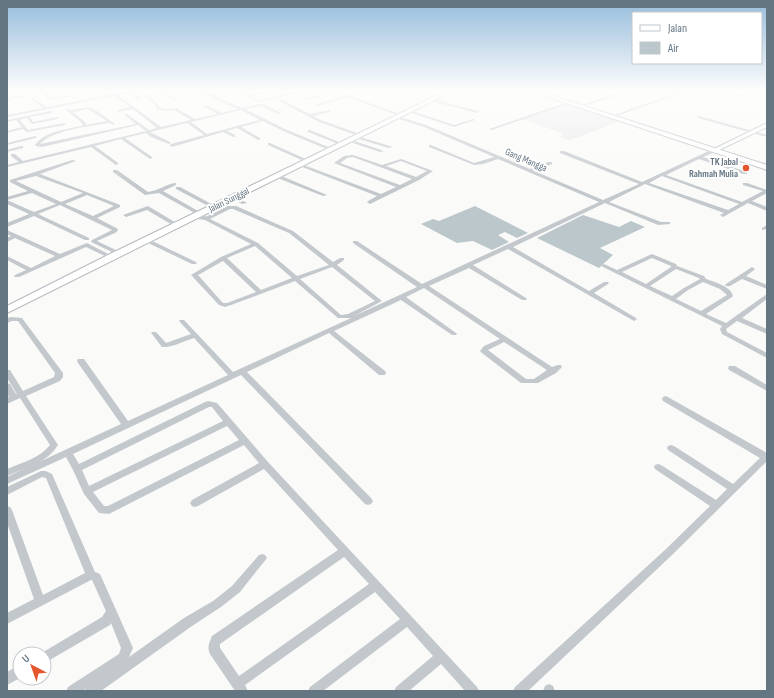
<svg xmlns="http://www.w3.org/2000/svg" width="774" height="698" viewBox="0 0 774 698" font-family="'Sofia Sans Condensed',sans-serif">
<rect width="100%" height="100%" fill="#fafaf8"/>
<path fill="#e8e9e9" d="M569,103L621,121L570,140L559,137L564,134L522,119Z"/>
<path fill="#bbc7cb" d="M475,206L528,233L517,238L505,232L498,235L509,242L492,250L473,241L457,243L421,224L433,219L439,221Z
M583,215L619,227L631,221L645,227L600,248L613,255L599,268L537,238Z"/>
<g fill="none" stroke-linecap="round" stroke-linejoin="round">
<defs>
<path id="secondary" d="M767,123V127L719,150L714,149Z"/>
<path id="primary" d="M446,91H453L7,313V306L108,255Z"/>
<path id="highway" d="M530,91H538L767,165V170Z"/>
</defs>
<use href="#secondary" stroke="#b3babf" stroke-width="2"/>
<use href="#primary" stroke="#b5babe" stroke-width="2"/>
<use href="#highway" stroke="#b4b9bd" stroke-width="2"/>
<path fill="#c3c8cc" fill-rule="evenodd" d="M42,91H46L50,98L72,95L74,96L49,100Z
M126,91H134L132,92L141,98L138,99L128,93L118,95L161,127L191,120L174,110L164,111L157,109L153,102L137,91C146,91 155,100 159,107L164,109L176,108L195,119L218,114L205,107L204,106L206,105L221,113L238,109L197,91H201L210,94L229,91L213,95L242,108L258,104H263L281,113L278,114L262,106L245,109L285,129L333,149L329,150L283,131L263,121L241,127L260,138V140H258L237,128L227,131L235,135V137H233L223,132L172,147L170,145L171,144L204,135L187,123L150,132L170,142L171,143L169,144L151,137L146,133L125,138L152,157V158L150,159L121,139L95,146L118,163V164L116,165L91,147L7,167V165L19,162L11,156V154H15L23,161L146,131L138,125L42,147L36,146L35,145C46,131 66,129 83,126L82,123L66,110V108L70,110L89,107L97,111L115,124L113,125L109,123C91,126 52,130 40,144L136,124L126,116L125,115L127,114L149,130L157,128L133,109L118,112V110L130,107L115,96L7,117V115L43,108L31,99L32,97L47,107ZM88,109L107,121L86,125L85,122L73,112ZM241,110L260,120L207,134L191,122Z
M157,91H161L178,100L175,101Z
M235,91H239L247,94L270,91L268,92L250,96L259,100L300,91H306L259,102Z
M334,91H339L306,100L304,99Z
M542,91H551L543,93Z
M626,91H631L584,106L581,105Z
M682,91H687L617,116L614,115Z
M722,91H728L744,95L742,96Z
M351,94L353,95L350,96L403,115L400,116L347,97L317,106L315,105Z
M20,95L22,96V98L19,97L7,100V98Z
M280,99L310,114L330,110V112L313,116L321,120L362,135L359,136L319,122L279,101Z
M432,99L478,111L479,112L477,113L431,101Z
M568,102L571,103L492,130L489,129Z
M409,110L454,125L473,119L475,120L454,127L409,112Z
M51,111H52V113L30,117L33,122L57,117H58V119L32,124L27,118L20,120L28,130L64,123L66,124L65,125L27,132L23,129L7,133V131L22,127L16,120L7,122V120Z
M396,116L426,125L530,169L548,162H552V164L534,171L603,200L639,184L560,153V151H564L642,182L711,150H715V152L703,157L747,172V174H743L699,159L666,175L742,202L763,191L743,185V183H747L767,190V193L752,201L767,207V211L748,203L723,217L720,215L724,213L645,184L609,202L661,222H670V224L658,225L605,203L513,247L589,291L604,282H608L609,283L608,284L594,293L636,318L637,319L634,321L508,249L473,265L526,298L527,299L526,300H522L469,268L429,286L552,367L558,365H561L562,367L556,373L538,383H521L482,353L480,351L484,346L500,339L424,288L406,297L456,333L457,334L456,335H452L401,300L334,331L385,371L386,373L385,375H379L329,333L247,372L371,498L373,501L371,504L368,505L365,504L241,375L73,454L79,464L205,402L208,401L217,403L268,462L477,687L479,691H465L441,664L409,691H394L396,687L433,656L407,627L323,691H308L310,687L400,619L375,592L245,685L248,691H235L210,654C207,647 209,643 212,636L338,550L264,469L198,506L195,507L192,506L190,503L192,500L259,463L244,445L109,514L99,513L84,494L73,470L66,457L7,484V477L23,469L7,476V469C21,463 40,458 50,445L20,398L7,404V398L9,397L7,393V383L10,384L16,394H17L7,378V370H10L23,391L54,377L55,373L18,321H12L7,323V318L11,317L22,318L63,373V377L60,381L26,396L58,445C53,453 47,458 39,462L121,424L78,363L77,361L78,359H84L128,421L228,375L194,338C184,341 172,348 162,347L152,334L151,333L152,332H156L166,343L191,334L179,321L180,320H184L233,372L351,318H338L295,281L231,305L225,307L219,305L191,275L221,257L251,244L205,220L192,218V216H200L159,193L145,195L113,172V170H117L148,192C157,191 169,183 176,183V185L163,191L205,215L206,216L205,217L227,206H236L293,231L333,262L340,258H344V260L337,265L382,301L354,316L417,287L353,243V241H357L422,284L599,202L498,159L483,164L474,165L429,147V145H431L474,163L494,157L424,127L396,118ZM662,176L739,204L728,210L649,183ZM230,209H233L289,233L329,265L297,276L258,243L210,219ZM255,246L292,278L261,290L227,258ZM223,261L256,292L227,303H223L198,275ZM332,267L375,301L348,314L341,315L300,279ZM504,342L547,370L534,379H526L488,350ZM209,407H212L223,421L89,486L82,470ZM227,426L239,440L108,506H104L93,492ZM344,557L369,584L239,676L220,648V644Z
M699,116L767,135V137L698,118L697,117Z
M308,130H310L344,144L341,145L308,132Z
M35,136L37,137L36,138L7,145V143Z
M355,136H357L393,147L389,148L355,138Z
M347,139H349L384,151L380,152L347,141Z
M268,143H270L310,161L306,162L268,145Z
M21,146H23V148L7,152V150Z
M353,155L382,165L401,159L433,171L419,180L370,204L367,202L368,201L377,196L297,165L301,164L381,194L396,187L334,163L344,156ZM353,157L412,179L400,185L340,163L347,158ZM401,161L427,171L416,177L386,166Z
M72,160L76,161L40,174L120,205V207L97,218L118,229L117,232L97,241L120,252V254H116L91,242L92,240L112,230L60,205L38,214L89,238V240H85L34,216L7,227V223L29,214L7,204V200L34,212L56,204L32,193L7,200V197L28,191L10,182V180ZM36,176L83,193L61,202L16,181ZM87,195L114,206L93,216L65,204Z
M275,175H279L327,195L323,196L275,177Z
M176,187H180L217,207L212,208L176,189Z
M232,197H236L247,203L242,204L232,199Z
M148,206L178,224L179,225L178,226H174L147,210L126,217L123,215Z
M767,225V229L762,230V228Z
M7,230L60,254L87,243L114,257L113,258H109L86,247L19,277H15L14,276L15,275L26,270L7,260V256L31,268L55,256L15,238L7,242V238L11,236L7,234Z
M146,238L196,262L197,263L196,264H192L144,241V239Z
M652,254L676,264L677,266L704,276L706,279C714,282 731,286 733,296L732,297L706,314L726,323L767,294V299L742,318L767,329V334L737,321L726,329L727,332L767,353V358L722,334L720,329L722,326L601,266L604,264L617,270ZM652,258L671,266V267L646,284L622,272ZM676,269L699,278L700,279L684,288L672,296L650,286ZM703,282L720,289L727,295L701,311L676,299L688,290Z
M752,267L755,269L754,270L746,276L767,285V289L742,279L730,286H726L725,285L726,284Z
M729,366H735L767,385V391L729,370L728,368Z
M666,396L767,453V461L672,555L528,691H513L515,687L666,549L710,506L655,469L654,467L655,465L658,464L661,465L716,500L727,489L668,450L667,448L668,446L671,445L674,446L733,484L760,458L663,401L662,399L663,397Z
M41,471H46L52,474L95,572L100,574L133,648L129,657L184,618L213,601L232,586L259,555L262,554L265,555L267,558L240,592L221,607L192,626L101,691H85L86,689L82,691H66L68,687L119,654L121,648L111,623L110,625L48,661L44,663V654H40L102,617L106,611L92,580H91L7,624V613L34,599L7,523V506L10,507L12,510L43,595L85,573L46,478L42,477L7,495V487Z
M20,665V678L7,685V672Z
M549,684L553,686L555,691H543L545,686Z"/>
<use href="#secondary" fill="#fff" fill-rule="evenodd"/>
<use href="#primary" fill="#fff" fill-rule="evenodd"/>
<use href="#highway" fill="#fff" fill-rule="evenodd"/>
</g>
<linearGradient id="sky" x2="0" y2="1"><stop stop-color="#96bcdc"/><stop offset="0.48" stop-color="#fdfdfc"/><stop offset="1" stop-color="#fdfdfc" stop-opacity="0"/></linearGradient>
<rect width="774" height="188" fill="url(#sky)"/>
<circle fill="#e4572e" stroke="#fff" stroke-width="1.5" cx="746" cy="168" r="4"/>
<g text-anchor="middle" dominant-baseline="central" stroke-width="4" stroke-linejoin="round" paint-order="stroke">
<g font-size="10" fill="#657683" stroke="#fff">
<text transform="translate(526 160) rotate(23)">Gang Mangga</text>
<text transform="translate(229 200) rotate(-26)">Jalan Sunggal</text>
</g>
<g font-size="10" font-weight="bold" fill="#657683" stroke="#fff" text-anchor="end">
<text x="738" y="162">TK Jabal<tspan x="738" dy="12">Rahmah Mulia</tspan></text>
</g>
</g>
<rect width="774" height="698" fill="none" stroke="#657683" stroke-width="16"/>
<rect x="632" y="12" width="130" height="52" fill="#ffffff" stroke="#c1c8cd"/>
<rect x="640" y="25" width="20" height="6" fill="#ffffff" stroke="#c1c8cd"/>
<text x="668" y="32" font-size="12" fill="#657683">Jalan</text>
<rect x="640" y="42" width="20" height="12" fill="#bbc7cb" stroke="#c1c8cd"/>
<text x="668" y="52" font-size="12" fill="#657683">Air</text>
<g transform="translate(32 666) rotate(319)"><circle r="19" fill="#ffffff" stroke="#c1c8cd"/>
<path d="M0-3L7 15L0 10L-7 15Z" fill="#e4572e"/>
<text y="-6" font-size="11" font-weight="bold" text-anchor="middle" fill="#657683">U</text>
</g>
</svg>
